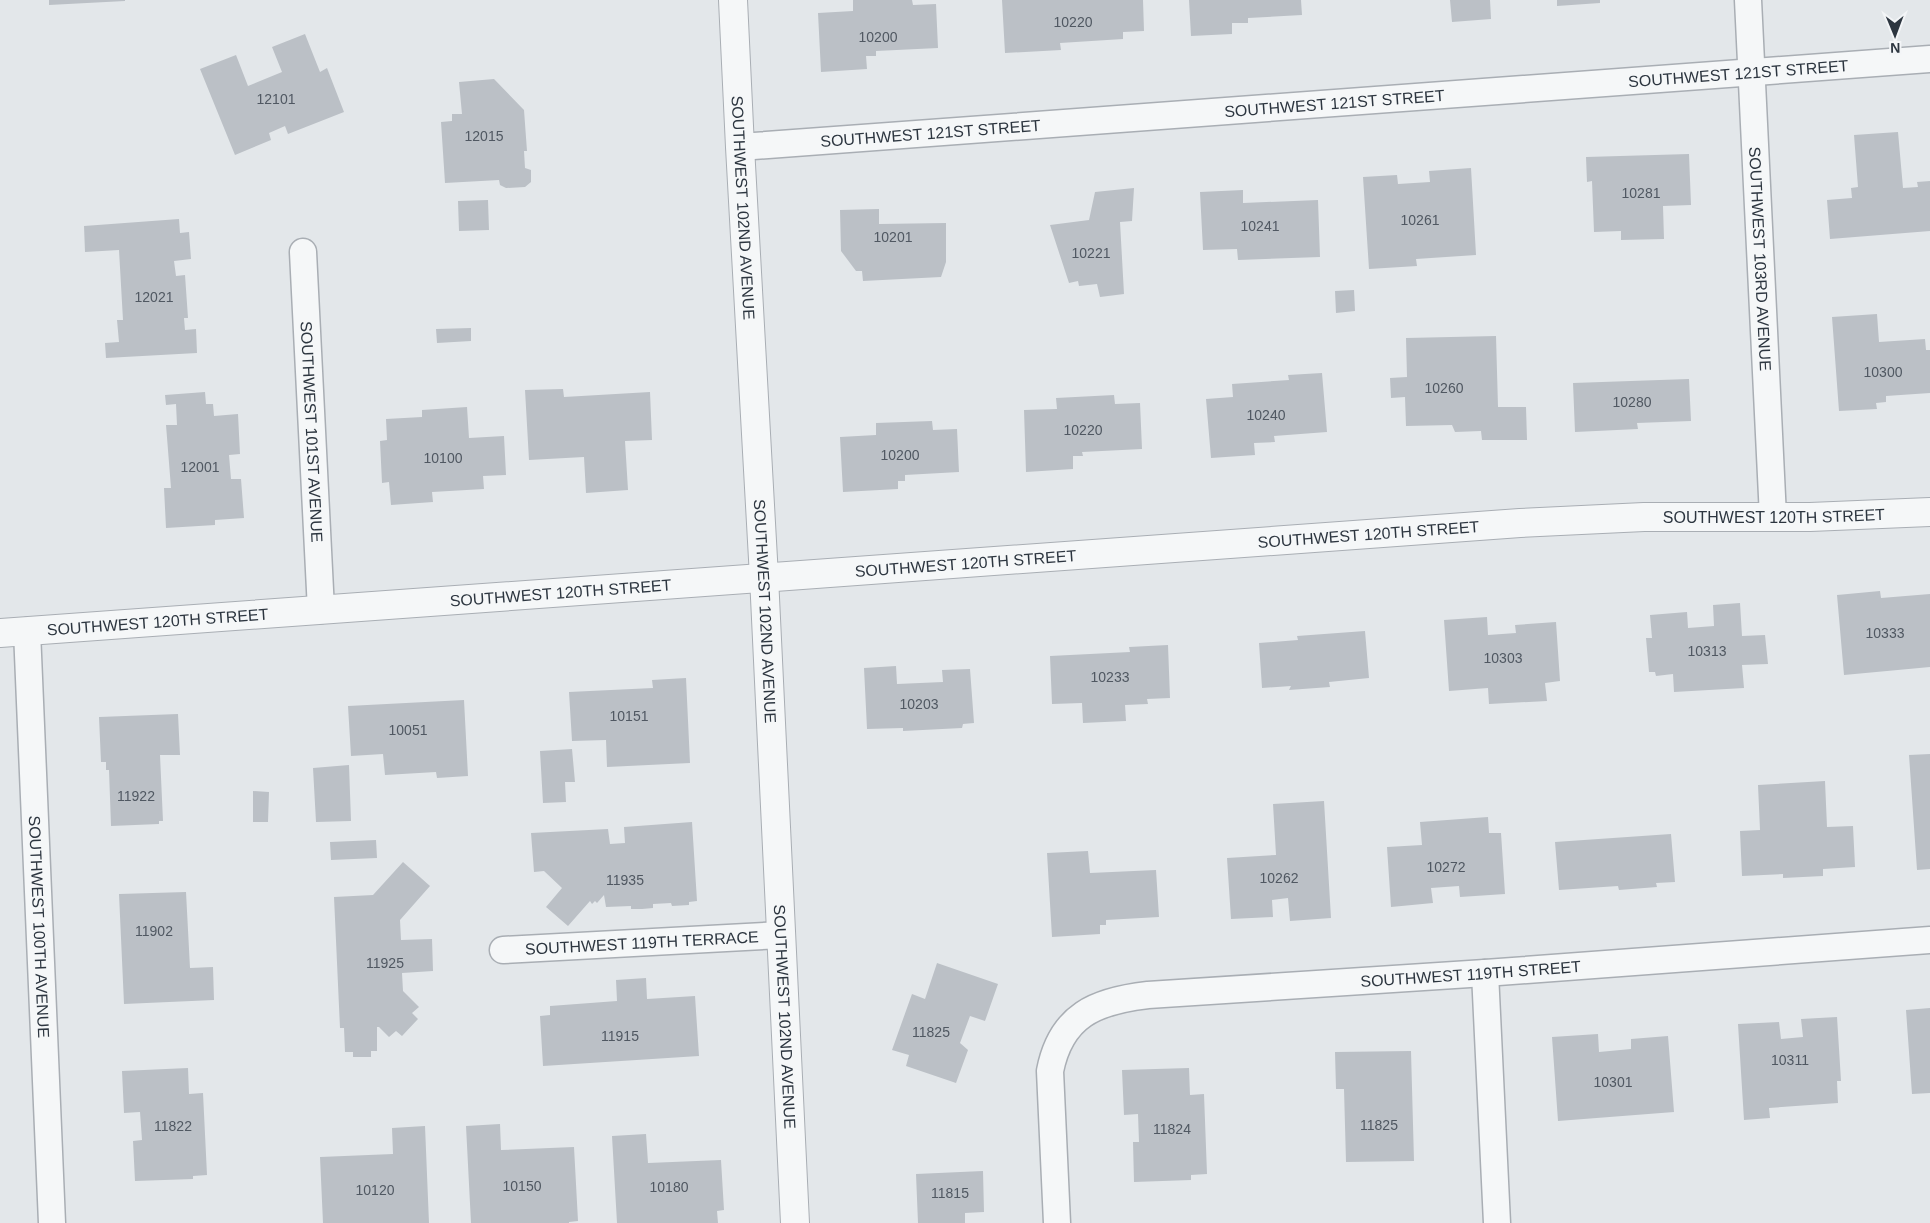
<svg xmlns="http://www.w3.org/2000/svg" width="1930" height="1223" viewBox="0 0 1930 1223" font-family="Arial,sans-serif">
<rect width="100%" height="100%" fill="#e3e7ea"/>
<path fill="#bbc0c6" d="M49,0H125V1L49,5Z
M853,0H912L913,5L936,4L938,48L876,51V56H866L867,69L821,72L818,13L853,11Z
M1002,0H1143L1144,31L1123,32V39L1060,43L1061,50L1005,53Z
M1189,0H1301L1302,15L1248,18V23H1232V34L1191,36Z
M1450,0H1490L1491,19L1452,22Z
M1557,0H1600V3L1557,6Z
M305,34L320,72L327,68L344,112L288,134L285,126L269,133L271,140L235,155L200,69L236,55L248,86L282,72L272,47Z
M494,79L524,110L527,151H524L525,168L531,170V182L525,187L506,188L500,185L499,180L445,183L441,122L452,121V114H462L459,82Z
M1898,132L1903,188L1918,187L1917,182L1930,181V231L1830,239L1827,200L1852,198L1851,188L1858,187L1854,135Z
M1689,154L1691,205L1663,206L1664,239L1621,240V231L1594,232L1592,181L1587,182L1586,157Z
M1471,168L1476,255L1416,259L1417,266L1369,269L1363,177L1397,175L1398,184L1430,182L1429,171Z
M1134,188L1132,221L1120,222L1124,294L1100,297L1097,284L1079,286L1078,281L1069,283L1050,225L1089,220L1095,192Z
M1243,190V203L1318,200L1320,257L1238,260L1237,249L1203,250L1200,192Z
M488,200L489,230L459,231L458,201Z
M879,209V224L946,223V262L941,277L863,281L862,271H856L841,251L840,210Z
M179,219L180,233L189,232L191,259L174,261L176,276L185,275L188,318H184L185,330L196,329L197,353L106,358L105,343L119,342L117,320H123L119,250L85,252L84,226Z
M1354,290L1355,311L1336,313L1335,291Z
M1877,314L1879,342L1925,339L1926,350H1930V393L1886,396V402L1876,403L1877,409L1839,411L1832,317Z
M471,328V341L437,343L436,329Z
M1496,336L1498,407H1526L1527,440H1482L1481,431L1455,432L1452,425L1406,426L1405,397L1391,398L1390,378L1407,377L1406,338Z
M1322,373L1327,432L1274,436L1275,442L1254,443L1255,455L1211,458L1206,399L1233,397L1232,384L1289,380L1288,375Z
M1689,379L1691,421L1637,423L1638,429L1575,432L1573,383Z
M563,389L564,397L650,392L652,440L625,441L628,490L586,493L584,457L529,460L525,390Z
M205,392L206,404H213L214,416L238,414L240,454L229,455L231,479H241L244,518L215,520V525L166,528L164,488H171L166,425H177L176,404L166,405L165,395Z
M1114,395L1115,404L1140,403L1142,449L1082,452L1083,456H1073V469L1026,472L1024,410L1057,409L1056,398Z
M467,407L469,438L504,436L506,475L483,476L484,489L432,492L433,502L391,505L389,482L382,483L380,441L387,440L386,419L422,417V410Z
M932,421L933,430L957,429L959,472L905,475V481H898V489L843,492L840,437L876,435V423Z
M1880,591L1881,598L1930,594V667L1844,675L1837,595Z
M1740,603L1742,636L1765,635L1768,664L1742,665L1744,688L1674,692L1673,674L1656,676L1655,672H1649L1646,638H1652L1650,615L1687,612L1688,628L1714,626L1713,605Z
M1487,617L1488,635L1516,633L1515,625L1556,622L1560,681L1545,683L1547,701L1489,704L1488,688L1449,691L1444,620Z
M1365,631L1369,678L1329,682L1330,687L1289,690L1291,686L1262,688L1259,643L1298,640L1297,636Z
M1168,645L1170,698L1147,699L1148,704L1125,705L1126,721L1083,723L1082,703L1052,704L1050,656L1130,652L1129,647Z
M896,666L897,684L943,682L942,670L970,669L974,723L963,724L962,728L903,731V728L867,729L864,668Z
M686,678L690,763L607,767L606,740L572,741L569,692L653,688L652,680Z
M464,700L468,776L437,778L436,772L385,775L383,754L351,756L348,706Z
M178,714L180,755H160L163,821H159V824L111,826L109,770H106V762H101L99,717Z
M572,749L575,782H565L566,802L543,803L540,751Z
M1930,754V869L1917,870L1909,755Z
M349,765L351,821L316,822L313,768Z
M1825,781L1827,827L1853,826L1855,867L1823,869V876L1783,878V874L1742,876L1740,831L1760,830L1758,785Z
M253,791L269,792L268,822H253Z
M1324,801L1331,918L1290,921L1288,898L1272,900L1273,917L1231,919L1227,858L1276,855L1273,804Z
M1488,817L1489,833H1501L1505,894L1460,897L1459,886L1431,888L1433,903L1391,907L1387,847L1422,845L1420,822Z
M692,822L697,901L689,902V905L672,906L671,903L653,904V908L642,909H631V906L606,907L604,895L597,903L595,901L592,904L590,901L568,926L546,907L562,888L544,871L534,872L531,833L608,829L610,844L625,843L624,827Z
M1671,834L1675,882L1656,883L1657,887L1619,890L1618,886L1559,890L1555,842Z
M376,840L377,858L331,860L330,842Z
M1088,851L1090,873L1156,870L1159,917L1106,920V925H1100V934L1052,937L1047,853Z
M403,862L430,886L400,920L401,940L432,939L433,971L402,973L403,991L419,1007L412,1013L418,1019L402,1036L396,1031L389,1037L379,1027H377V1051H371V1057H353V1052H345L344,1028H340L334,897L373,895Z
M186,892L190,968L213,967L214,1000L124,1004L119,894Z
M937,963L998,984L985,1021L970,1016L960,1043L968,1050L956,1083L906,1066L909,1055L892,1050L912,994L925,999Z
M646,978L647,999L695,996L699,1056L543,1066L540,1016L550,1015V1006L617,1001L616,980Z
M1930,1008V1093L1912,1094L1906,1010Z
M1837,1017L1841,1081H1837L1838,1103L1769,1108L1770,1118L1744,1120L1738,1024L1779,1022L1781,1039L1803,1037L1801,1019Z
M1598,1034L1599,1052L1631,1049V1039L1668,1036L1674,1112L1558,1121L1552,1037Z
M1411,1051L1414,1161L1346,1162L1344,1089H1336L1335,1052Z
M188,1068L189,1094L203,1093L207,1175L193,1176V1179L135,1181L133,1141L142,1140L140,1112L124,1113L122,1071Z
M1189,1068L1190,1095L1204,1094L1207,1174L1191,1175V1180L1134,1182L1133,1142H1139L1138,1114L1124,1115L1122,1070Z
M500,1124L501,1150L574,1147L578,1221L569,1222V1223H471L466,1126Z
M425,1126L429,1223H323L320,1157L393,1154L392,1128Z
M646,1134L648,1163L721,1160L724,1210L717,1211L718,1223H617L612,1136Z
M983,1171L984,1212L965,1213V1223H918L916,1174Z"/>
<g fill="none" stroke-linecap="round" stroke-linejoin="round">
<defs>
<g id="minor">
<path id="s1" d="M1748,0L1773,517"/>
<path id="s2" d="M740,147L1930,59"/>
<path id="s3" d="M303,252L321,610"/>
<path id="s4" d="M27,631L52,1223"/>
<path id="s5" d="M503,950L781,935"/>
<path d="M1485,973L1497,1223"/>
<path id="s6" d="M1057,1223L1050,1071C1061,1015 1096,1001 1148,995L1485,973L1930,940"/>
</g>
<g id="tertiary">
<path id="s7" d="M733,0L740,147L764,577L795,1223"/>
<path id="s8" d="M0,633L1520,523L1644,517H1810L1930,512"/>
</g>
</defs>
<use href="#minor" stroke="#a9aeb4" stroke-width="29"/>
<use href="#tertiary" stroke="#a9aeb4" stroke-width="30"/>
<use href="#minor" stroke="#f5f7f8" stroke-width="26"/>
<use href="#tertiary" stroke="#f5f7f8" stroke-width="28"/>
</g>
<g text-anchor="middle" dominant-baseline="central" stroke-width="4" stroke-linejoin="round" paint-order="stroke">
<g font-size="14" fill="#505862">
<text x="1073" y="22">10220</text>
<text x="878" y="37">10200</text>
<text x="276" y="99">12101</text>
<text x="484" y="136">12015</text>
<text x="1641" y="193">10281</text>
<text x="1420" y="220">10261</text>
<text x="1260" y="226">10241</text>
<text x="893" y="237">10201</text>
<text x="1091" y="253">10221</text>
<text x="154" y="297">12021</text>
<text x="1883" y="372">10300</text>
<text x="1444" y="388">10260</text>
<text x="1632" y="402">10280</text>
<text x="1266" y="415">10240</text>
<text x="1083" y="430">10220</text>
<text x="900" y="455">10200</text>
<text x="443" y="458">10100</text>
<text x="200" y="467">12001</text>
<text x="1885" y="633">10333</text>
<text x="1707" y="651">10313</text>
<text x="1503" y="658">10303</text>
<text x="1110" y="677">10233</text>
<text x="919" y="704">10203</text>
<text x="629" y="716">10151</text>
<text x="408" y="730">10051</text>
<text x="136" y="796">11922</text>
<text x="1446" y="867">10272</text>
<text x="1279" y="878">10262</text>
<text x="625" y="880">11935</text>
<text x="154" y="931">11902</text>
<text x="385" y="963">11925</text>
<text x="931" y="1032">11825</text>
<text x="620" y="1036">11915</text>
<text x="1790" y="1060">10311</text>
<text x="1613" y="1082">10301</text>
<text x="1379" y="1125">11825</text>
<text x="173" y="1126">11822</text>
<text x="1172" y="1129">11824</text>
<text x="522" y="1186">10150</text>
<text x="669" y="1187">10180</text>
<text x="375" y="1190">10120</text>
<text x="950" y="1193">11815</text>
</g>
<g font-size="16" fill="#2d3640" stroke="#f3f5f7">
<text stroke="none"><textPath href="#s2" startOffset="1001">SOUTHWEST 121ST STREET</textPath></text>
<text stroke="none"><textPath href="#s2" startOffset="596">SOUTHWEST 121ST STREET</textPath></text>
<text stroke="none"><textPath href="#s2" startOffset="191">SOUTHWEST 121ST STREET</textPath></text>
<text stroke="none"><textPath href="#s7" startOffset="208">SOUTHWEST 102ND AVENUE</textPath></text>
<text stroke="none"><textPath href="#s1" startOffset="259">SOUTHWEST 103RD AVENUE</textPath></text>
<text stroke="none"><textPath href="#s3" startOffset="180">SOUTHWEST 101ST AVENUE</textPath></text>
<text stroke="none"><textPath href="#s8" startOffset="1778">SOUTHWEST 120TH STREET</textPath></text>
<text stroke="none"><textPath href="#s8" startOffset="1372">SOUTHWEST 120TH STREET</textPath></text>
<text stroke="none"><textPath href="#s8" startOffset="968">SOUTHWEST 120TH STREET</textPath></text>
<text stroke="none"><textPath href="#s8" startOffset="562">SOUTHWEST 120TH STREET</textPath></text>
<text stroke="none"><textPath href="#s7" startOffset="612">SOUTHWEST 102ND AVENUE</textPath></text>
<text stroke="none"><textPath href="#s8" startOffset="158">SOUTHWEST 120TH STREET</textPath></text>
<text stroke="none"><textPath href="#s4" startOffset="296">SOUTHWEST 100TH AVENUE</textPath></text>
<text stroke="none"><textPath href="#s5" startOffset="139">SOUTHWEST 119TH TERRACE</textPath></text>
<text stroke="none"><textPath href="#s6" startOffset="611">SOUTHWEST 119TH STREET</textPath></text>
<text stroke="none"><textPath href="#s7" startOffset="1018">SOUTHWEST 102ND AVENUE</textPath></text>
</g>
</g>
<g transform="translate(1895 35) rotate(179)" stroke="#f3f5f7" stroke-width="4" paint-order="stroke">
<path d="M0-4L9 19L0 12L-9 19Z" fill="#2d3640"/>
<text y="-8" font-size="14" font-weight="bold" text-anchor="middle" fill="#2d3640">N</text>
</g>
</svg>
